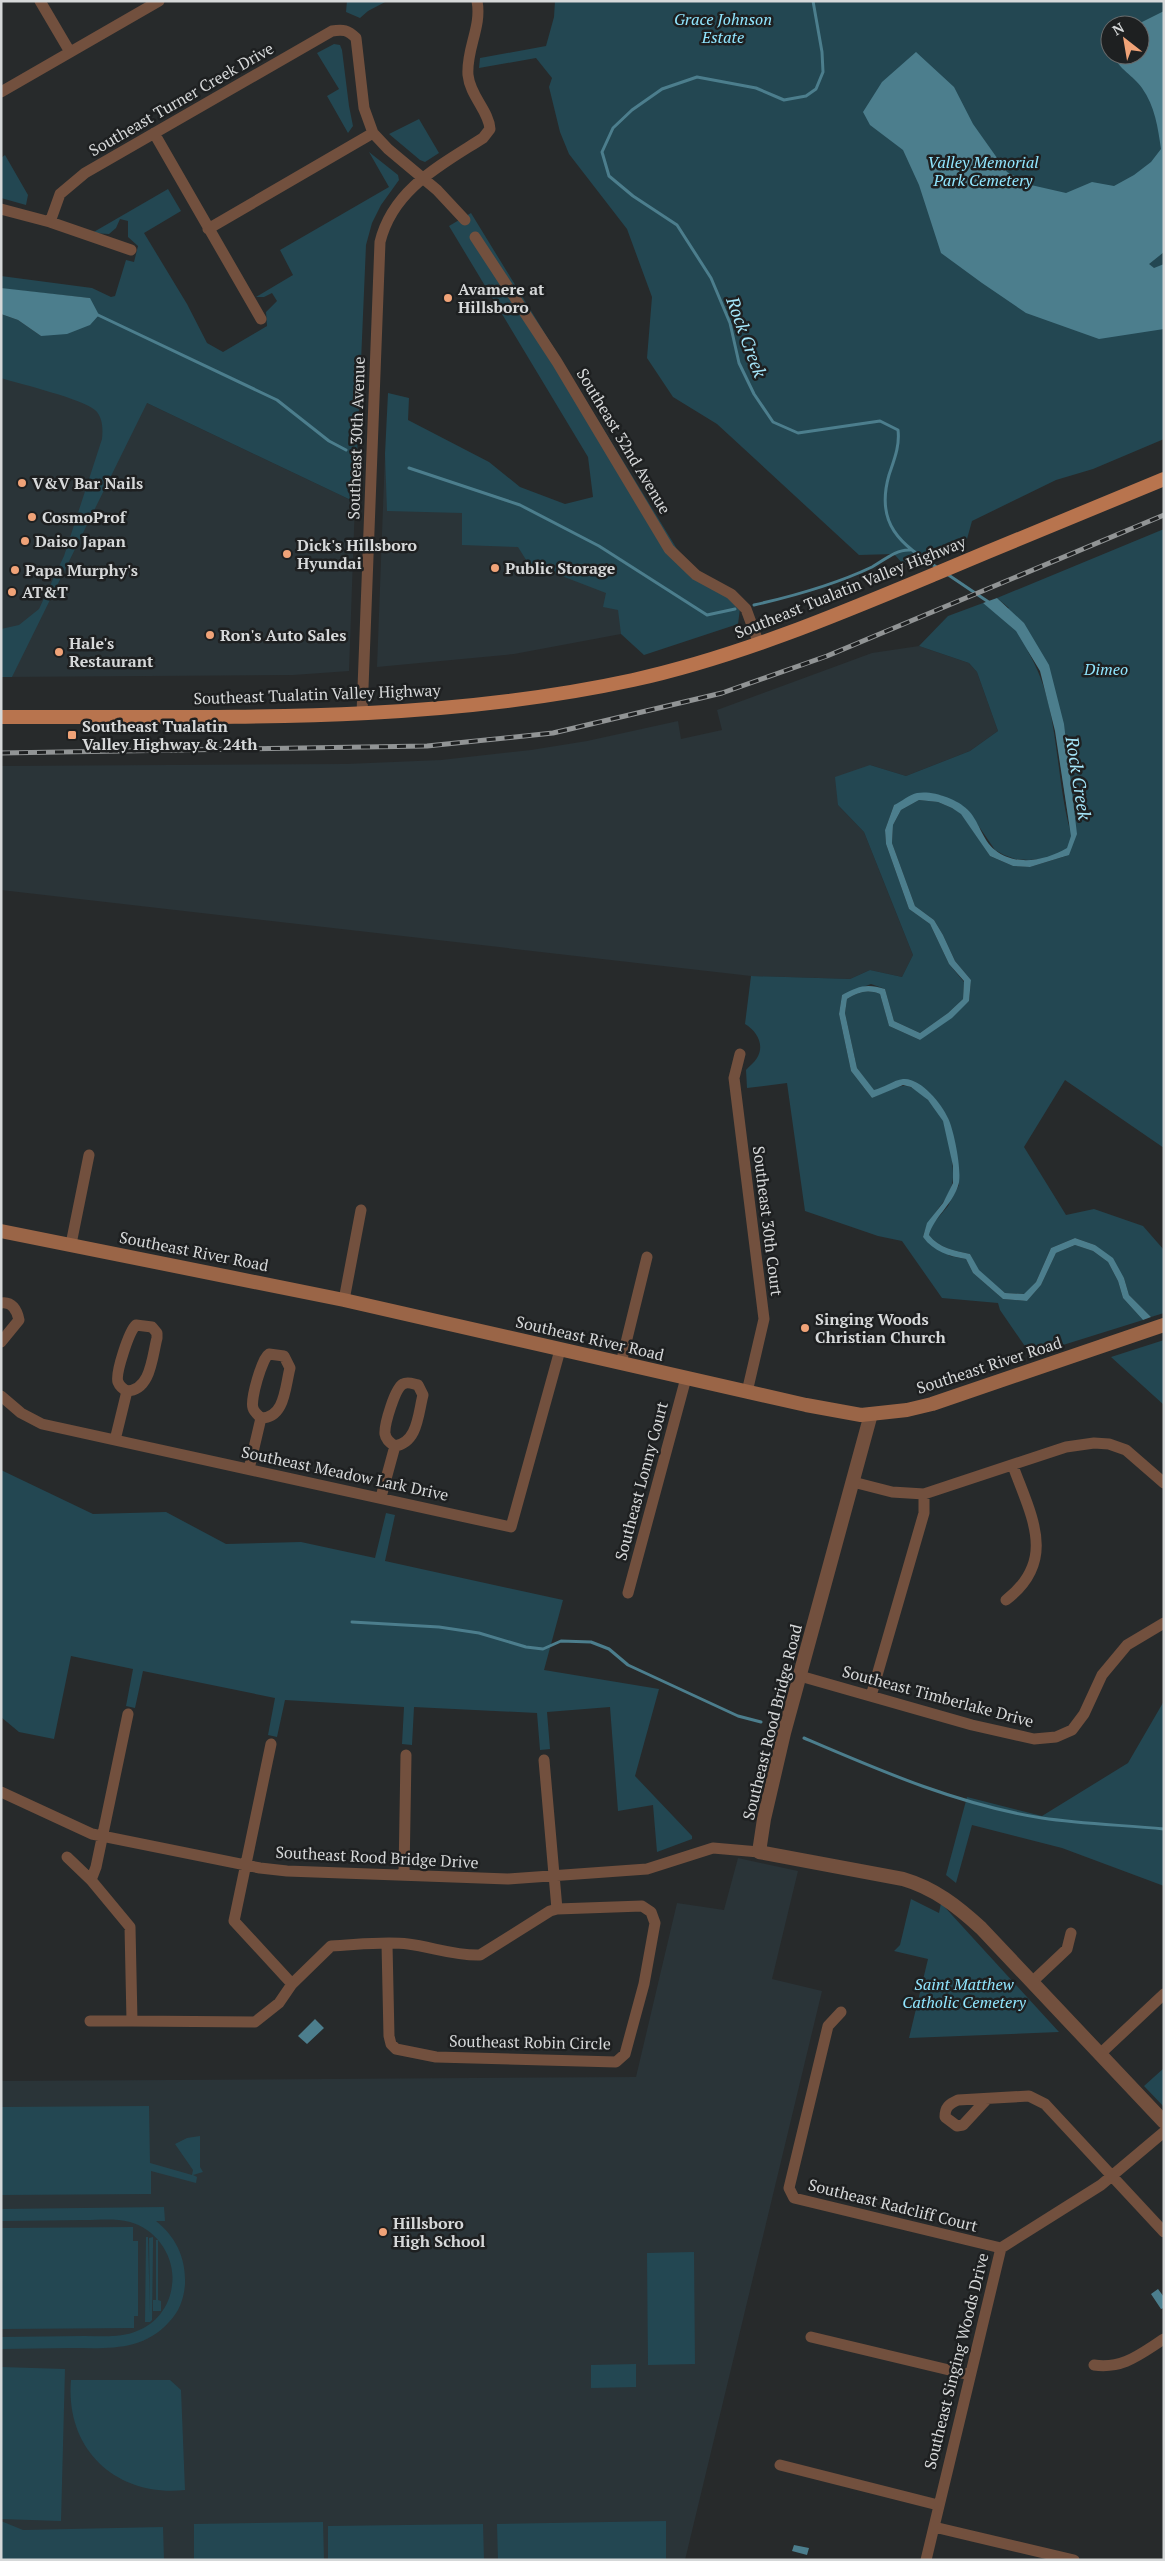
<svg xmlns="http://www.w3.org/2000/svg" width="1165" height="2561" viewBox="0 0 1165 2561" font-family="'PT Serif',serif">
<rect width="100%" height="100%" fill="#272a2b"/>
<path fill="#2a3438" d="M1,357L147,403L355,502L349,671L293,675L1,677Z
M385,454L621,580V634L514,654L377,667Z
M919,646L969,663L977,672L998,731L970,751L906,776L870,765L838,805L864,832L913,955L902,977L870,970L850,979L751,976L1,890V766L346,764L441,760L531,750L587,741L678,721L681,739L722,730L717,710L872,653Z
M738,1858L798,1871L772,1979L822,1991L685,2560H1V2081L636,2077L677,1903L724,1910Z"/>
<path fill="#234752" fill-rule="evenodd" d="M347,1H387L368,11L360,18L346,12Z
M555,1H1164V439L1093,469L1056,480L972,521L967,539L903,564L894,554L859,555L717,424L673,397L647,358L652,297L627,229L569,154L560,132L549,87L552,78L536,58L479,68L480,58L546,46L554,17ZM1110,25H1140V55H1110Z
M334,44L340,45L342,50L349,106L353,126L348,133L327,96L339,89L317,53Z
M419,119L439,153L425,162L420,160L389,134Z
M369,152L398,175L399,180L381,205L372,223L366,245L355,502L147,403L12,677H1V629L19,625L39,609L64,556L102,439C103,430 103,417 95,410C83,399 20,384 1,378V314L18,320L41,336L90,298L5,289L1,288V276L92,288L111,297L115,296L126,260L134,262L138,246L128,237V221L120,219L116,228L109,234L92,233L168,189L181,211L144,233L187,304L207,343L223,352L267,326L266,312L277,301L272,293L264,297H256L293,275L280,250L389,187Z
M5,155L28,195L26,205L1,198V158Z
M471,213L688,567L741,601L738,624L644,655L621,634L618,610L603,607L606,593L528,563L518,547L462,545V513L387,511L385,454L388,393L409,398L408,420L489,462L520,487L565,504L593,497L588,457L449,226Z
M1164,529V1148L1065,1080L1024,1147L1066,1215L1094,1209L1143,1226L1164,1250V1313L1151,1317L1129,1295L1124,1278L1095,1245L1075,1238L1051,1248L1036,1282L1025,1294L1005,1293L978,1270L970,1254C955,1251 939,1248 929,1235L932,1225L948,1206L959,1185L948,1118L914,1081L874,1091L857,1068L845,1013L847,999C859,992 867,989 880,994L889,1026L920,1040L969,1001L971,980L955,961L943,935L934,920L915,906L892,843L893,825L901,810L919,800L938,802L952,808L961,813L990,856L1013,866L1030,867L1066,856L1029,860L1015,859L1004,855L995,850L967,809L940,795L894,805L885,830L886,844L909,909L930,924L949,964L964,982L963,999L948,1013L920,1033L894,1021L885,989L871,984L842,995L839,1014L851,1071L872,1098C881,1094 895,1086 904,1086C918,1085 937,1109 943,1120C948,1132 956,1172 952,1184C946,1205 929,1214 923,1237L950,1256L966,1259L973,1273L1003,1299L1027,1301L1041,1285L1056,1253L1075,1245L1093,1251L1108,1262L1118,1281L1123,1298L1143,1320L1031,1355L1000,1310L998,1303L942,1298L902,1241L878,1236L805,1211L787,1083L747,1088L746,1070C749,1066 754,1063 757,1058C765,1045 757,1031 745,1024L751,976L850,979L870,970L902,977L913,955L864,832L838,805L835,777L870,765L906,776L970,751L998,731L977,672L969,663L919,646L948,616L983,603L999,614L1009,608L997,598ZM1027,650L1048,679L1070,830C1054,770 1060,704 1027,650Z
M1164,1340V1405L1111,1357Z
M1,1470L93,1514L166,1512L226,1544L301,1542L375,1558L386,1513L395,1515L385,1561L563,1600L544,1670L659,1689L635,1776L692,1836V1839L657,1852L653,1805L618,1811L610,1707L547,1712L550,1749L540,1750L537,1713L414,1707L412,1745L402,1744L404,1707L285,1700L277,1737L268,1735L275,1698L143,1671L135,1708L126,1706L133,1669L71,1656L54,1739L19,1732L1,1717Z
M1164,1701V1886L1062,1848L972,1825L956,1883L946,1875L967,1797L1042,1816L1128,1763Z
M911,1899L939,1913L941,1903L1059,2032L909,2038L928,1959L894,1951L900,1945Z
M1164,2068V2107L1144,2086Z
M149,2106L150,2163L192,2175L193,2170L175,2144L187,2138L200,2136V2167L203,2172L193,2175L197,2177L196,2183L151,2171V2194L1,2195V2107Z
M164,2207L165,2221H156C176,2237 186,2258 185,2284C184,2299 179,2312 169,2322C142,2352 107,2348 70,2348C47,2348 24,2349 1,2349V2337C29,2337 57,2336 85,2336C102,2336 121,2338 137,2331C156,2324 170,2306 172,2285C176,2258 157,2229 130,2222C115,2218 99,2220 85,2220C57,2220 29,2221 1,2221V2209Z
M133,2227V2241H138V2316H134V2328L1,2329V2228Z
M146,2237H148L150,2314L149,2238L153,2237V2246L152,2320L150,2322H145Z
M156,2240H158V2300L161,2301V2311H153V2300H156Z
M694,2252L695,2364L648,2365L647,2253Z
M636,2364V2387L591,2388V2365Z
M1,2367L65,2369L61,2521L1,2519Z
M71,2380H170L181,2390L185,2490C117,2497 65,2450 71,2380Z
M1,2521L23,2530L163,2527L164,2560H1Z
M666,2521V2560H498L497,2524Z
M323,2522L324,2560H194V2524Z
M483,2524L484,2560H328V2526Z"/>
<path fill="#4c7e8d" d="M1164,11V252L1149,264L1154,268L1164,264V329L1099,339L1026,313L982,283L941,253L919,185L903,150L870,125L863,112L882,82L916,52L954,87L973,124L1007,172L1031,185L1066,193L1092,182L1114,186L1134,175L1151,162L1161,149C1158,128 1155,106 1142,88C1134,76 1118,69 1114,55H1140V25H1136Z
M1,288L90,298L99,315L90,325L67,334L41,336L18,320L1,314Z
M997,598L1024,623L1049,665L1064,724L1077,834L1069,855L1030,867L1013,866L990,856L961,814L952,808L938,802L919,800L901,810L893,825L892,843L915,906L934,920L943,935L955,961L971,980L969,1001L952,1018L920,1040L889,1026L880,994C867,989 859,992 847,999L845,1013L857,1068L874,1090C883,1088 894,1080 903,1079C920,1077 942,1104 948,1118C954,1130 963,1174 958,1186C952,1205 934,1217 929,1235C939,1248 955,1251 970,1254L979,1270L1005,1293L1024,1294L1036,1282L1051,1248L1075,1238L1095,1245L1113,1258L1124,1278L1129,1295L1151,1317L1143,1320L1123,1298L1118,1281L1108,1262L1093,1251L1075,1245L1056,1253L1041,1285L1027,1301L1003,1299L973,1273L966,1259C949,1256 934,1252 923,1237L927,1223L943,1203L953,1183V1166L943,1121L928,1100L911,1087L903,1085L872,1098L851,1071L839,1014L842,995C858,986 867,983 885,989L894,1021L920,1033L948,1013L963,999L964,981L949,964L930,924L909,909L886,844L885,830L894,805C901,802 910,794 917,793C932,790 957,799 967,809C979,820 982,840 995,850C1016,867 1047,860 1067,848L1071,836L1055,731L1040,671L1016,631L983,603Z
M315,2019L324,2028L307,2044L298,2036Z
M1158,2289L1164,2297V2308L1161,2309L1151,2294Z
M794,2545L809,2548L807,2555L792,2551Z"/>
<g fill="none" stroke-linecap="round" stroke-linejoin="round">
<path stroke="#4c7e8d" stroke-width="3" d="M813,1L822,52L823,72L816,89L806,96L784,100L756,88L697,77L662,89L632,110L613,128L602,152L609,176L633,196L677,225L711,278L730,323L739,363L754,394L773,422L798,433L880,421L898,430C900,446 894,460 889,475C875,524 900,544 938,568
M98,315L277,400L329,441L346,450
M409,468L520,505L599,546L707,615L735,609
M947,574L990,603
M754,605C794,596 834,585 872,567C883,561 896,549 910,550
M352,1622L439,1627L479,1633L526,1647L543,1649L561,1641L591,1642L609,1649L628,1665L738,1716L761,1722
M804,1738C881,1771 959,1805 1042,1818C1082,1824 1123,1825 1164,1829"/>
<path stroke="#72503e" stroke-width="11" d="M40,1L70,52
M1,92L159,1
M154,133L261,319
M1,209L50,222L131,250
M50,222L60,194L85,173L332,31C343,29 348,30 356,38L364,108L373,133L388,149L437,190L465,220
M208,229L373,133
M475,237L557,362L669,549L696,575L731,594L746,609L759,644
M362,714L380,242C393,189 441,165 483,138L490,129C489,111 470,96 468,75C466,49 482,27 477,1
M740,1054L734,1078L764,1319L747,1392
M71,1244L89,1155
M344,1300L361,1210
M1,1303C12,1301 17,1310 19,1320L1,1342
M621,1363L647,1257
M1,1396L21,1413L42,1424L511,1527L560,1350
M115,1440L127,1391C151,1390 152,1357 157,1338V1333L152,1327L136,1325C129,1331 115,1374 118,1382C120,1387 123,1389 127,1391
M249,1469L261,1418C285,1418 285,1387 290,1368L284,1356L269,1354C262,1358 250,1400 253,1408C254,1412 258,1415 261,1418
M853,1482L892,1492L924,1494L1066,1447L1094,1443L1109,1444L1126,1450L1164,1483
M381,1497L395,1446C418,1442 418,1414 423,1395L418,1385C413,1384 408,1381 403,1384C395,1388 384,1425 385,1434C386,1440 390,1443 395,1446
M628,1593L686,1378
M1006,1600C1058,1560 1031,1516 1013,1466
M800,1676L972,1725L1034,1739L1056,1737L1072,1730L1084,1714L1102,1675L1127,1645L1164,1623
M871,1696L924,1513V1494
M128,1714L96,1867L91,1880L130,1927L132,2021L255,2022L279,2003L292,1984L331,1946C356,1945 383,1941 408,1944C432,1947 456,1956 480,1955L550,1911L557,1909L642,1906L651,1912L655,1923L644,1984L625,2054L616,2062L436,2057L396,2049L391,2044L389,2036L387,1944
M271,1744L234,1921L292,1984
M544,1760L557,1909
M1,1792L92,1834L260,1868L287,1871L508,1879L647,1869L713,1848L759,1852
M67,1857L91,1880
M404,1875L406,1755
M1032,1982L1067,1949L1071,1933
M841,2012L828,2026L789,2188L794,2198L1001,2248
M90,2021H132
M1100,2054L1164,1994
M987,2099L963,2125L957,2126L945,2117C945,2107 949,2104 958,2100L1029,2096L1045,2104L1164,2232
M811,2337L970,2375
M1094,2365C1124,2369 1140,2354 1164,2339
M780,2465L938,2505
M934,2527L1074,2560
M926,2560L1001,2248L1101,2185L1164,2132"/>
<path stroke="#72503e" stroke-width="14" d="M871,1414L784,1733L764,1819L759,1852L903,1879C934,1888 957,1906 981,1928L1164,2122"/>
<path stroke="#9a6547" stroke-width="14" d="M1,1231L344,1300L806,1405L861,1415L907,1410L932,1404L1164,1325"/>
<path stroke="#b8744e" stroke-width="14" d="M1,717C212,716 426,725 633,680C737,657 837,615 935,574C1011,542 1087,511 1164,479"/>
<defs>
<path id="rail" d="M1,753L427,746L553,733L722,693L827,656L1164,515"/>
</defs>
<use href="#rail" stroke="#919495" stroke-width="5"/>
<use href="#rail" stroke="#1e2021" stroke-width="3" stroke-dasharray="9" stroke-linecap="butt"/>
</g>
<g fill="#f0a378" stroke="#1e2021" stroke-width="2">
<circle cx="448" cy="298" r="5"/>
<circle cx="22" cy="483" r="5"/>
<circle cx="32" cy="517" r="5"/>
<circle cx="25" cy="541" r="5"/>
<circle cx="287" cy="554" r="5"/>
<circle cx="495" cy="568" r="5"/>
<circle cx="15" cy="570" r="5"/>
<circle cx="12" cy="592" r="5"/>
<circle cx="210" cy="635" r="5"/>
<circle cx="59" cy="652" r="5"/>
<rect x="67" y="730" width="10" height="10" rx="2.5"/>
<circle cx="805" cy="1328" r="5"/>
<circle cx="383" cy="2232" r="5"/>
</g>
<g text-anchor="middle" dominant-baseline="central" stroke-width="5" stroke-linejoin="round" paint-order="stroke">
<g font-size="16" font-style="italic" fill="#91e6ff" stroke="#1e2021">
<text x="723" y="19">Grace Johnson<tspan x="723" dy="18">Estate</tspan></text>
<text x="983" y="162">Valley Memorial<tspan x="983" dy="18">Park Cemetery</tspan></text>
<text x="1106" y="669">Dimeo</text>
<text x="964" y="1984">Saint Matthew<tspan x="964" dy="18">Catholic Cemetery</tspan></text>
</g>
<g font-size="16" fill="#d6d8d9" stroke="#1e2021">
<text transform="translate(181 99) rotate(-30)">Southeast Turner Creek Drive</text>
<text transform="translate(356 438) rotate(-88)">Southeast 30th Avenue</text>
<text transform="translate(624 441) rotate(59)">Southeast 32nd Avenue</text>
<text transform="translate(850 587) rotate(-22)">Southeast Tualatin Valley Highway</text>
<text transform="translate(317 694) rotate(-2)">Southeast Tualatin Valley Highway</text>
<text transform="translate(768 1221) rotate(83)">Southeast 30th Court</text>
<text transform="translate(194 1251) rotate(11)">Southeast River Road</text>
<text transform="translate(590 1338) rotate(13)">Southeast River Road</text>
<text transform="translate(989 1365) rotate(-18)">Southeast River Road</text>
<text transform="translate(345 1473) rotate(12)">Southeast Meadow Lark Drive</text>
<text transform="translate(641 1481) rotate(-75)">Southeast Lonny Court</text>
<text transform="translate(938 1696) rotate(15)">Southeast Timberlake Drive</text>
<text transform="translate(772 1722) rotate(-76)">Southeast Rood Bridge Road</text>
<text transform="translate(377 1857) rotate(3)">Southeast Rood Bridge Drive</text>
<text transform="translate(530 2042) rotate(1)">Southeast Robin Circle</text>
<text transform="translate(893 2205) rotate(14)">Southeast Radcliff Court</text>
<text transform="translate(956 2361) rotate(-76)">Southeast Singing Woods Drive</text>
</g>
<g font-size="16" font-weight="bold" fill="#d6d8d9" stroke="#1e2021" text-anchor="start">
<text x="458" y="289">Avamere at<tspan x="458" dy="18">Hillsboro</tspan></text>
<text x="32" y="483">V&amp;V Bar Nails</text>
<text x="42" y="517">CosmoProf</text>
<text x="35" y="541">Daiso Japan</text>
<text x="297" y="545">Dick's Hillsboro<tspan x="297" dy="18">Hyundai</tspan></text>
<text x="505" y="568">Public Storage</text>
<text x="25" y="570">Papa Murphy's</text>
<text x="22" y="592">AT&amp;T</text>
<text x="220" y="635">Ron's Auto Sales</text>
<text x="69" y="643">Hale's<tspan x="69" dy="18">Restaurant</tspan></text>
<text x="82" y="726">Southeast Tualatin<tspan x="82" dy="18">Valley Highway &amp; 24th</tspan></text>
<text x="815" y="1319">Singing Woods<tspan x="815" dy="18">Christian Church</tspan></text>
<text x="393" y="2223">Hillsboro<tspan x="393" dy="18">High School</tspan></text>
</g>
<g font-size="18" font-style="italic" fill="#a5e6fa" stroke="#1e2021">
<text transform="translate(747 337) rotate(70)">Rock Creek</text>
<text transform="translate(1079 778) rotate(81)">Rock Creek</text>
</g>
</g>
<rect width="1165" height="2561" fill="none" stroke="#d6d8d9" stroke-width="5"/>
<g transform="translate(1125 40) rotate(329)"><circle r="24" fill="#1e2021" stroke="#686a6b"/>
<path d="M0-4L9 19L0 12L-9 19Z" fill="#f0a378"/>
<text y="-8" font-size="14" font-weight="bold" text-anchor="middle" fill="#d6d8d9">N</text>
</g>
</svg>
